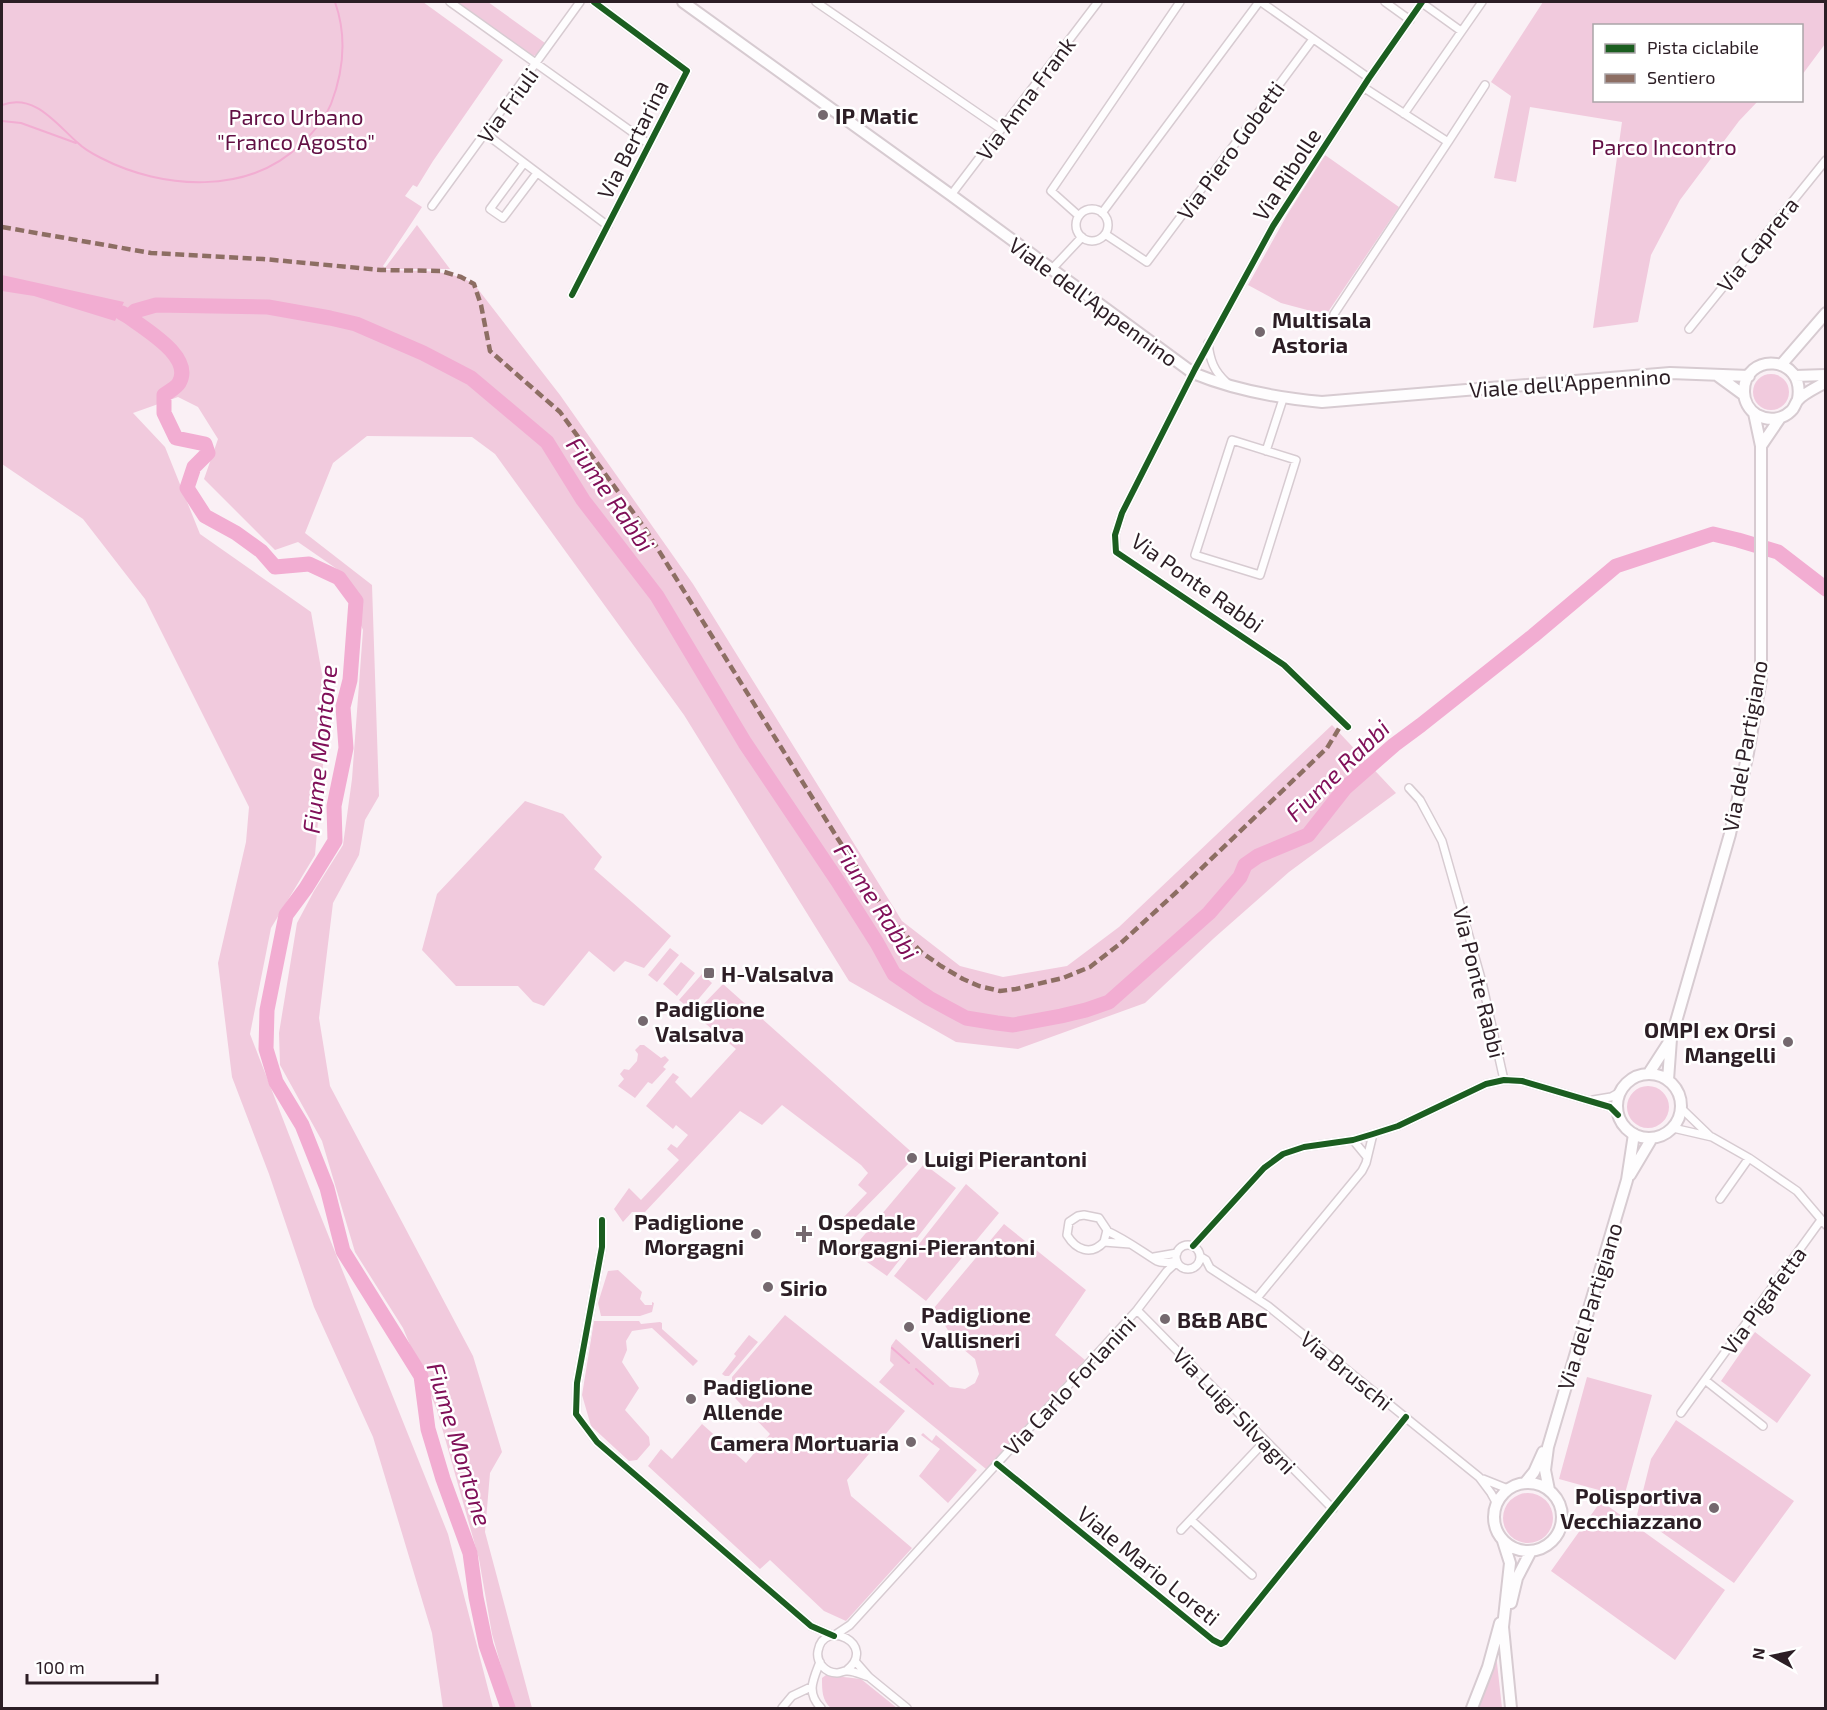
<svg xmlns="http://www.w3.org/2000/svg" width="1827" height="1710" viewBox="0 0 1827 1710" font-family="'Exo 2',sans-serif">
<rect width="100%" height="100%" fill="#faf0f5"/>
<path fill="#f1cadd" d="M2,2H423L503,60L433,161L417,187L413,185L405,196L422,207L383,266L385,268L417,225L450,269H385L386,270C418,272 445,267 474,284L560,395L693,584L902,921L960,966L1003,977L1067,966L1119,927L1332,725L1396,793L1289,872L1213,939L1145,1003L1018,1049L956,1042L849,981L684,715L495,454L472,437L367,436L333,463L305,533L372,585L379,796L365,820L359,855L333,903L319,1018L330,1086L473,1356L502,1452L490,1473L485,1532L532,1708H513L492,1634L479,1559L437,1410L403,1328L355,1252L322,1141L280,1065L279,1033L297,923L314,891L343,845L352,779L363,630L337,569L298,542L275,550L204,479L218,439L198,407L178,397L133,413L165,447L200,534L311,612L328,708L315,855L271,928L250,1034L315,1202L448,1534L493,1708H443L432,1633L373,1437L314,1307L269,1174L232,1077L218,963L246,842L249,807L145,599L83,519L2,464Z
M456,2H488L545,43L537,55L533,56Z
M1543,2H1825V44L1802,75V26H1594V100L1758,101L1739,121L1680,200L1651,255L1638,322L1593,328L1622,122L1530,107L1516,182L1494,178L1511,96L1491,82Z
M1325,155L1399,207L1326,315L1281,303L1248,285L1287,215Z
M1753 392a18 18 0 1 1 36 0a18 18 0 1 1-36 0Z
M525,801L563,814L602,857L594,869L671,936L644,968L625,961L614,972L589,951L544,1006L533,1002L518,986H456L422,950L437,894Z
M670,948L679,955L657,982L648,975Z
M681,962L695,973L677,996L663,984Z
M702,974L712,983L690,1009L679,1000Z
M723,984L916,1156L847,1226L841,1220L867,1193L858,1185L868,1173L861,1165L782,1105L762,1125L740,1111L645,1212H632L623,1222L614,1209L629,1188L641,1200L679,1160L667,1149L671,1144L677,1148L688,1135L676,1125L673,1129L646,1106L673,1073L679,1077L675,1082L691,1098L736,1049L694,1014Z
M640,1045H644L661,1058L665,1056L669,1060L663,1067L666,1069L652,1084L648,1082L635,1098L618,1086L624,1079L620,1074L624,1069L629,1070L637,1061L638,1054L635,1050Z
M1627 1107a21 21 0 1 1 42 0a21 21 0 1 1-42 0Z
M924,1164L956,1188L887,1276L857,1255L863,1245L860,1240Z
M966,1184L999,1213L926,1301L894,1276Z
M1004,1224L1086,1290L1055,1335L1085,1360L986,1469L879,1382L894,1365L890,1361L891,1346L896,1339L950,1387L965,1389L975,1383L979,1374L975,1359L956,1343L934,1308Z
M618,1270L642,1292L640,1299L645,1305H652V1302L654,1303L652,1312L640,1316H601L598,1303L608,1271Z
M785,1315L905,1411L847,1480L851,1496L912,1548L846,1621L824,1611L770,1560L760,1569L648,1466L661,1449L672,1459L702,1424L746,1463L770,1434L735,1398L741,1387V1381L736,1386L732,1381V1377Z
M594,1321H639L641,1324L660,1322L662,1323V1329L698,1361L693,1366L652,1328L632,1331L626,1341L627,1350L622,1362L639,1388L625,1410L649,1437L650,1445L637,1460L629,1461L591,1426L582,1395Z
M1755,1332L1811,1375L1777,1423L1721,1381Z
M749,1335L758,1342L729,1376H725L722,1374L736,1356L734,1354Z
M1587,1377L1652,1395L1624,1497L1559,1479Z
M1676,1420L1794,1501L1734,1583L1637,1515L1651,1459Z
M923,1433L932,1441L936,1435L977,1470L948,1503L919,1476L940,1449L921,1435Z
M1503 1518a25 25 0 1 1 50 0a25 25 0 1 1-50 0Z
M1601,1501L1725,1590L1675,1660L1551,1571Z
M1496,1654L1502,1708H1475Z
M826,1675L861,1679L897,1708H831C822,1701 822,1690 822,1678Z"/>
<path fill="#f2add2" d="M2,275L124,302L115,321L34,296L2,291Z"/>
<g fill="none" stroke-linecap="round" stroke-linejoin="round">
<path stroke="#f2add2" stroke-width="2" d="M2,105C35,93 56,124 78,143C84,149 93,154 101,158C163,190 249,195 301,144C313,133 325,119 331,104C344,70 347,36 335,2
M2,121L21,123L76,143
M892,1348L909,1363
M916,1369L933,1384"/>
<path stroke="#f2add2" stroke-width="15" d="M122,313L129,317C146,330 194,357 179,383C176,388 168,392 164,395V413L176,438L205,444L208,453L194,467L187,488L205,516L236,533L261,551L275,567L309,564L339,578L356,601L350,680L343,707L346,748L334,806L335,841L306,888L286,915L267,1010L266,1049L276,1082L302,1125L327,1188L343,1251L421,1376L428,1429L443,1479L470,1553L476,1597L486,1645L508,1708
M129,317L135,311L156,305L268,307L330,318L356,324L423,353L471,378L547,442L583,500L657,596L745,743L837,880L877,943L894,974L929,998L966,1018L997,1023L1013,1025L1061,1016L1086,1010L1109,1002L1209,913L1240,877L1245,865L1258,856L1308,835L1345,788L1394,745L1421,725L1533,636L1616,566L1713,534L1738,540L1778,552L1826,589"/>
<defs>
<path id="street" d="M450,2L649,144
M816,2L1001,129
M1261,2L1369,78
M1385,2L1410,20
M1422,3L1461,31
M1404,114L1482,2
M486,134L608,226
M1448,142L1485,85
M524,163L490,209L503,218L537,173
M951,195L1098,2
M432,206L580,2
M1076 225a16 16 0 1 1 32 0a16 16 0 1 1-32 0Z
M1102,213L1259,2
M1079,216L1051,191L1180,2
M1105,234L1147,262L1313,39
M1051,270L1082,237
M572,295L687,71L594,2
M1334,314L1448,142L1363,87
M1689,329L1826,160
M1208,343C1210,361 1214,371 1227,383
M1232,440L1296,460L1260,575L1195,555Z
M1266,451L1283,399
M1348,727L1284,665L1116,552L1115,535L1122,513L1195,369L1273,226L1369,78L1422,2
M1409,788L1420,800L1442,841L1482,982L1504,1080
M1593,1100L1611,1097L1620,1092
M1681,1108L1710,1136
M1673,1128L1712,1137L1749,1158L1797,1191L1826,1225
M1353,1140L1367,1157
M1720,1199L1749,1158
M1084,1215L1099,1218L1107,1230L1104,1242C1091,1256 1076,1250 1067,1235L1069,1222L1078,1216Z
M602,1220V1247L577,1383L576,1414L597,1442L811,1626L834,1636
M1107,1231C1125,1239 1141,1251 1157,1261C1163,1264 1171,1262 1177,1261
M1104,1242L1130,1244
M1176 1257a12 12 0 1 1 24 0a12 12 0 1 1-24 0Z
M1193,1246L1264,1168L1283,1154L1304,1147L1353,1140L1373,1134L1398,1126L1486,1084L1504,1080L1522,1081L1610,1107L1618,1115
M1154,1257L1177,1253
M1201,1257L1206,1260L1210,1268L1268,1306L1479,1477L1491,1493L1497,1504
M1257,1298L1362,1171L1366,1163L1373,1134
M1137,1310L1333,1509
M1705,1380L1763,1426
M1681,1413L1821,1220
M997,1464L1213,1640L1221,1644L1225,1642L1406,1417
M1483,1479L1508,1489
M1191,1520L1252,1575
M1181,1530L1265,1441
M835,1635L850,1625L1137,1310L1167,1271L1177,1262
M855,1661L869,1677L907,1708
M820,1662C813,1680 806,1692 821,1708
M847,1670C878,1645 824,1617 818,1651C816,1662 825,1673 837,1673C840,1673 843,1671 846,1671C853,1670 862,1675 869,1677
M782,1708L792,1696L811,1687"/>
<path id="secondary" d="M683,2L951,195L1193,373C1234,390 1278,398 1322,402L1670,373L1749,376
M1781,365L1826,313
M1718,376L1744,395
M1795,376L1826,375
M1798,399C1806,354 1743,352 1744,392C1744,401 1749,410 1757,415C1768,421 1782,420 1791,411C1795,408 1795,403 1798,400C1804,393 1818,387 1826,382
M1761,446L1780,418
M1649,1073L1669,1042
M1617 1106a32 32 0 1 1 64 0a32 32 0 1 1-64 0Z
M1668,1080L1671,1039L1730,834L1748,753L1761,679V446L1754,413
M1630,1175L1652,1138
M1525,1483L1534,1472L1543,1452
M1494 1517a34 34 0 1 1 68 0a34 34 0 1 1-68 0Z
M1549,1490L1545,1470L1548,1447L1627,1180L1634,1134
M1503,1541L1510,1563L1503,1627L1511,1708
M1511,1603L1517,1578L1531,1551
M1472,1708L1488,1667L1500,1623"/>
</defs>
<use href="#street" stroke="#d7cbd1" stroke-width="10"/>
<use href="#secondary" stroke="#d7cbd1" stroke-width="14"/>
<use href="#street" stroke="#fefdfe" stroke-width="7"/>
<use href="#secondary" stroke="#fefdfe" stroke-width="10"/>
<path stroke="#8d6e63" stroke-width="4.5" stroke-dasharray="9 4.5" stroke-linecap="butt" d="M2,227L151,253L263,259L381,270L441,271L461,277L474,284L481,305L490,351L560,412L646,530L838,839L890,918L921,952L941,966L963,979L979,986L1000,991L1016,989L1063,978L1090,967L1121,943L1182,887L1327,748L1343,722"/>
<defs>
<path id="cycleway" d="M572,295L687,71L594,2
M1348,727L1284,665L1116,552L1115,535L1122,513L1195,369L1273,226L1369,78L1422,2
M602,1220V1247L577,1383L576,1414L597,1442L811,1626L834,1636
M1193,1246L1264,1168L1283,1154L1304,1147L1353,1140L1373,1134L1398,1126L1486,1084L1504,1080L1522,1081L1610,1107L1618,1115
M997,1464L1213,1640L1221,1644L1225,1642L1406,1417"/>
</defs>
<use href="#cycleway" stroke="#fff" stroke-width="10"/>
<use href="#cycleway" stroke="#1b5e20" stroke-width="6"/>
</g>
<g fill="#74686e" stroke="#fff" stroke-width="2">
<circle cx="823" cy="115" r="6"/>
<circle cx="1260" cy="332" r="6"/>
<rect x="703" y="967" width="12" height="12" rx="3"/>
<circle cx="643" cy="1021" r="6"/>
<circle cx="1788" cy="1042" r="6"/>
<circle cx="912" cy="1158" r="6"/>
<circle cx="756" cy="1234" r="6"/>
<path d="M801 1225h6v6h6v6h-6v6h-6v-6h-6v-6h6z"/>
<circle cx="768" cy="1287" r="6"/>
<circle cx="1165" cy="1319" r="6"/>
<circle cx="909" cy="1327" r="6"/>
<circle cx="691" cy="1399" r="6"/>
<circle cx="911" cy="1442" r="6"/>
<circle cx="1714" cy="1508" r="6"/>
</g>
<g text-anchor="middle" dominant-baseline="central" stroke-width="5" stroke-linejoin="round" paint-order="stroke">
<g font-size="22" fill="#2c1e25" stroke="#fff">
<text transform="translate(1025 98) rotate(-53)">Via Anna Frank</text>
<text transform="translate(507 105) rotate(-54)">Via Friuli</text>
<text transform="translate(632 139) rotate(-63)">Via Bertarina</text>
<text transform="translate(1230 150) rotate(-54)">Via Piero Gobetti</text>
<text transform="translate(1286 174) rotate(-57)">Via Ribolle</text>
<text transform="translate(1757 244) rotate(-51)">Via Caprera</text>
<text transform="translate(1094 301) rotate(36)">Viale dell'Appennino</text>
<text transform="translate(1570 382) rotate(-4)">Viale dell'Appennino</text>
<text transform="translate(1198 582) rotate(35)">Via Ponte Rabbi</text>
<text transform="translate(1744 746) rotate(-80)">Via del Partigiano</text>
<text transform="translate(1480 982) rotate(76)">Via Ponte Rabbi</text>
<text transform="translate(1763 1300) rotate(-54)">Via Pigafetta</text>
<text transform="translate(1589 1306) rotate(-73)">Via del Partigiano</text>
<text transform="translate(1347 1370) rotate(39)">Via Bruschi</text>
<text transform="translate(1069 1385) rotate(-47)">Via Carlo Forlanini</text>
<text transform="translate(1235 1410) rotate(46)">Via Luigi Silvagni</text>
<text transform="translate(1149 1565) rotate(39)">Viale Mario Loreti</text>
</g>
<g font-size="22" font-weight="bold" fill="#2c1e25" stroke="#fff" text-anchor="start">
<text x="835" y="115">IP Matic</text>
<text x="1272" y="319">Multisala<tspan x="1272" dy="25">Astoria</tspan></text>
<text x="721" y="973">H-Valsalva</text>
<text x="655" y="1008">Padiglione<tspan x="655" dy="25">Valsalva</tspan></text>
<text x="1776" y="1029" text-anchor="end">OMPI ex Orsi<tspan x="1776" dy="25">Mangelli</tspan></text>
<text x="924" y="1158">Luigi Pierantoni</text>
<text x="744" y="1221" text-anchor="end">Padiglione<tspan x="744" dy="25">Morgagni</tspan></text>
<text x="818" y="1221">Ospedale<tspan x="818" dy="25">Morgagni-Pierantoni</tspan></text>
<text x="780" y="1287">Sirio</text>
<text x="921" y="1314">Padiglione<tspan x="921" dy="25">Vallisneri</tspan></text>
<text x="1177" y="1319">B&amp;B ABC</text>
<text x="703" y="1386">Padiglione<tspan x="703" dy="25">Allende</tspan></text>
<text x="899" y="1442" text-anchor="end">Camera Mortuaria</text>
<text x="1702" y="1495" text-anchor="end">Polisportiva<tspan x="1702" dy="25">Vecchiazzano</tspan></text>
</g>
<g font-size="22" fill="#620f44" stroke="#fff">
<text x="296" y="116">Parco Urbano<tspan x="296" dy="25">"Franco Agosto"</tspan></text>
<text x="1664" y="146">Parco Incontro</text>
</g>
<g font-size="24" font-style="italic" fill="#801059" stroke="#fff">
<text transform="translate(611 494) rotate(55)">Fiume Rabbi</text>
<text transform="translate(319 749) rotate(-84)">Fiume Montone</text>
<text transform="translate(1337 770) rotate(-44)">Fiume Rabbi</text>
<text transform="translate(877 901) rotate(57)">Fiume Rabbi</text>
<text transform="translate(460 1444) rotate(73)">Fiume Montone</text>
</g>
</g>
<rect width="1827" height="1710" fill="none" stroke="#2c1e25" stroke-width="6"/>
<rect x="1593" y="24" width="210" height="78" fill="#ffffff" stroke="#aba5a8" stroke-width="1.5"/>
<rect x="1605" y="44" width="30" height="9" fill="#1b5e20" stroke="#aba5a8" stroke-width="1.5"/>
<text x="1647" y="54" font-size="18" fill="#2c1e25">Pista ciclabile</text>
<rect x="1605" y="74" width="30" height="9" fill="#8d6e63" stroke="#aba5a8" stroke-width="1.5"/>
<text x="1647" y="84" font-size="18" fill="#2c1e25">Sentiero</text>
<g transform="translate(1773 1656) rotate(279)" stroke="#ffffff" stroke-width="4.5" paint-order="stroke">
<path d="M0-4.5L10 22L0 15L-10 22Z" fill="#2c1e25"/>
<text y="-9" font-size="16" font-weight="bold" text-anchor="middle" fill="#2c1e25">N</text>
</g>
<path d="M27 1674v9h130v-9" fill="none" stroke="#2c1e25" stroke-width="3"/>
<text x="36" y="1674" font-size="18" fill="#2c1e25" stroke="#ffffff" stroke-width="4.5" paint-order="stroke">100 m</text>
</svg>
